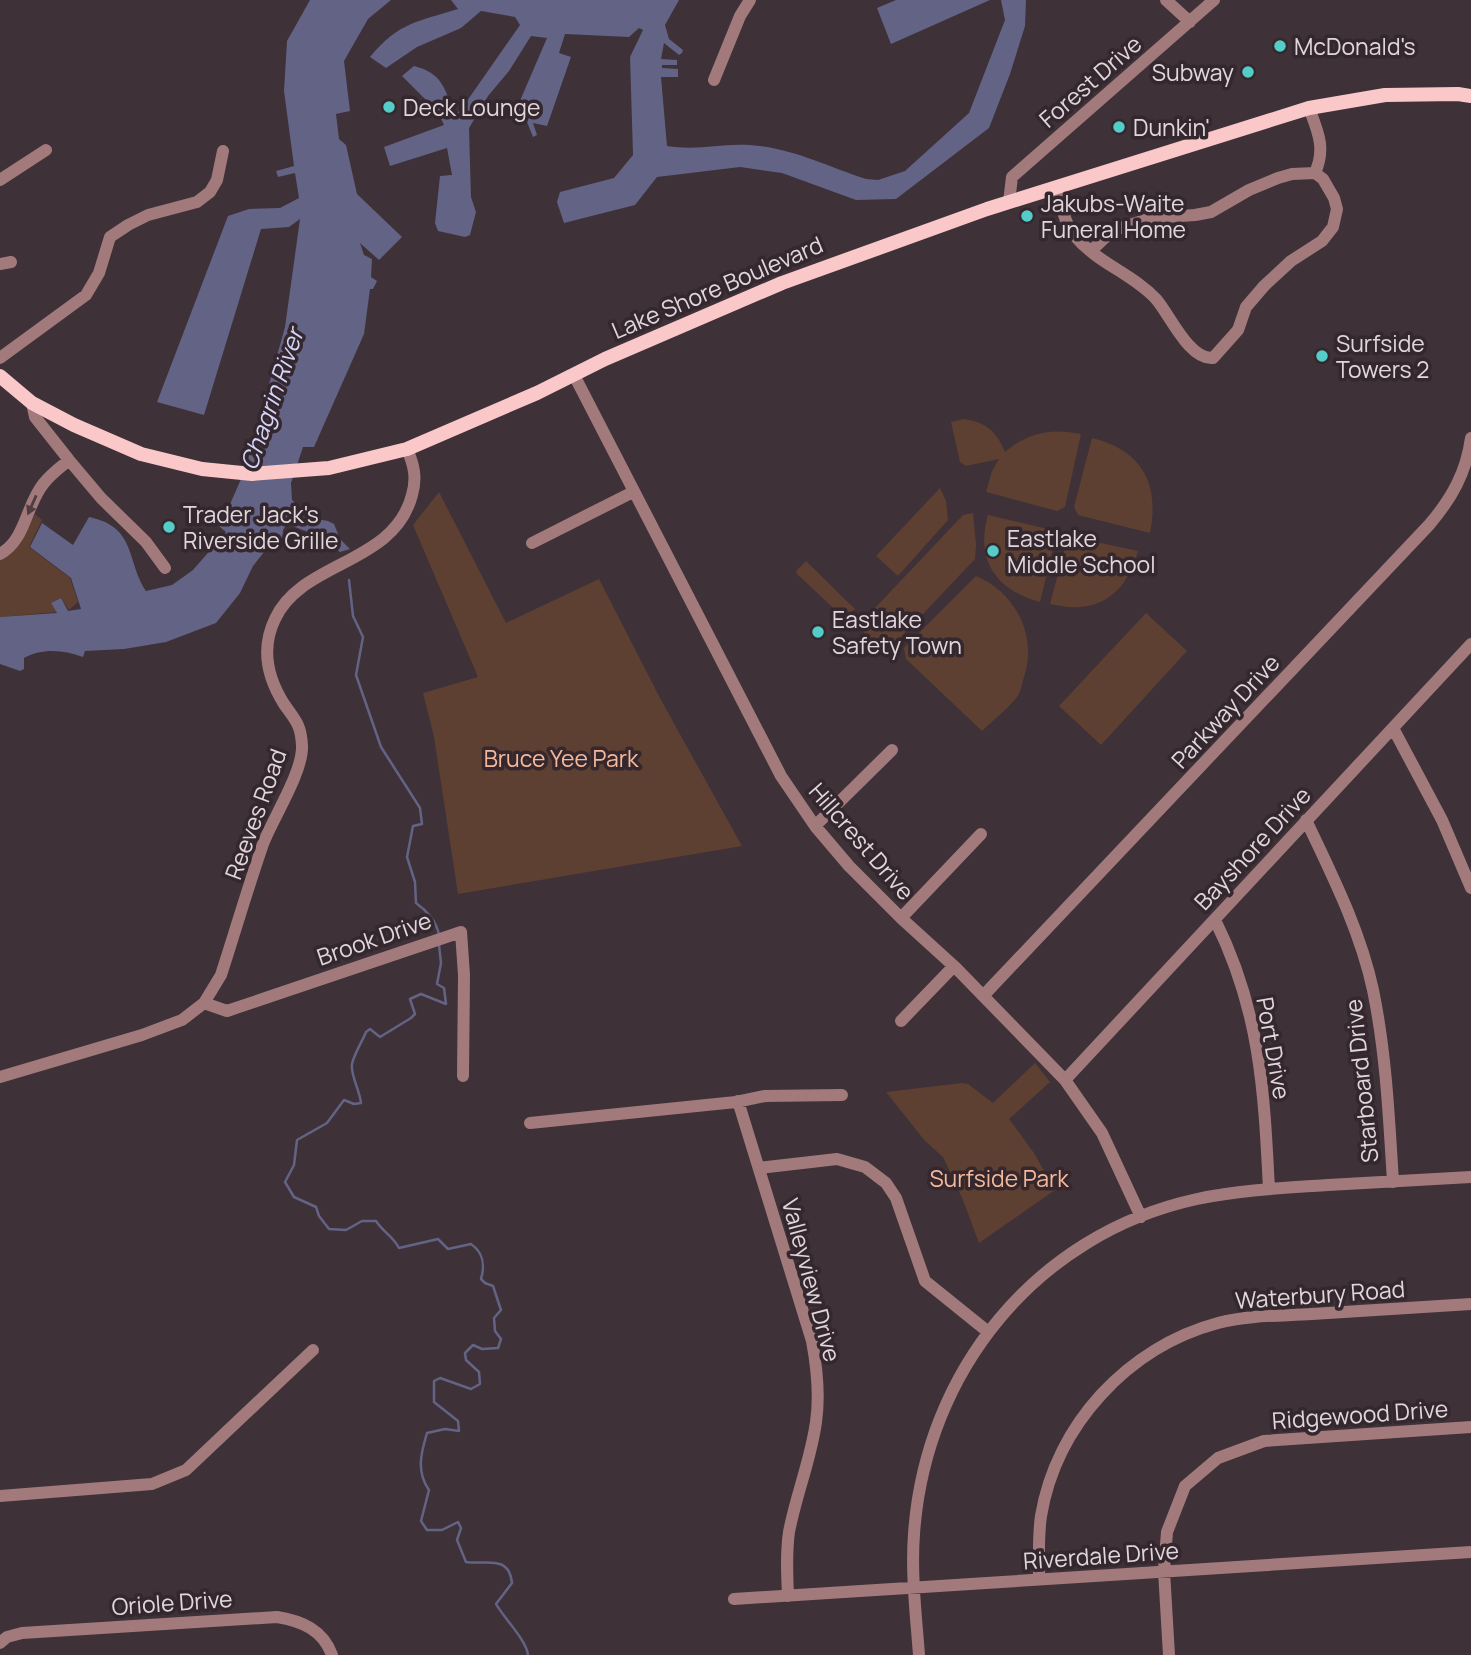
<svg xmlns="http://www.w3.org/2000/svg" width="1471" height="1655" viewBox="0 0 1471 1655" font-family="Manrope,sans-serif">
<rect width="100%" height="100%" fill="#3e3138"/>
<path fill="#5d4032" d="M964,419C986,422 997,432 1005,452C1028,432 1052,428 1081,434L1065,507L1057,511L986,492L992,471L999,459L966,466L960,462L951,422Z
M1092,438C1142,450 1160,484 1150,533L1078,515L1074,507Z
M940,488L946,501L948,520L898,576L876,556Z
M439,492L506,623L599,579L661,700L742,846L458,894L434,737L423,693L478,677L413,525Z
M973,513L976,545L975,559L885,654L858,626L963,515Z
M35,514L42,520L29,547L70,578L78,602L69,610L61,598L51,603L57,612L0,617V558C20,548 26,534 35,514Z
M988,515L1052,530L1056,537L1040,602C996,590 975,560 988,515Z
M1073,537L1138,551C1125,597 1096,615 1050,604L1067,540Z
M806,561L855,609L844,618L797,574L796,571Z
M976,576C1015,592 1038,636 1024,677C1022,684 1021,692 1017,697C1007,710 993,720 982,731L906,659L904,648Z
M1146,613L1187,651L1101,745L1059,706Z
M1035,1063L1050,1082L1009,1119L1034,1153L1055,1190L979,1243L963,1200L943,1157L925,1141L886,1092L962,1083L968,1084L993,1103Z"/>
<path fill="#636385" d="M310,0H391L368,19L344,61L350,111L336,114L339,139L346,145L357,194L402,237L379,260L360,243L364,255L372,259L371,277L377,281L373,289H370L364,334L314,447H303L291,483L292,500L299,506V516L328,521L334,524L340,539L350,549L340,552L324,538L287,524L283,530L282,543L277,544L272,542L253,566L240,593L216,623L166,642L124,649L85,651L83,657C63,650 43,648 24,658V669L20,671L0,664V617L57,613L51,603L61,598L68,611L81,609L71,578L30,547L42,523L73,545L89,517C137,527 126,561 146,591L172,585L193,570L226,532L220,527L245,470L285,327L300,219L289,227L261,229L204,415L157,402L228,216L249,209L280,208L299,198L295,173L278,177L276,171L294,166L284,91L287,41Z
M451,0H679L665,25L669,39L683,50L682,53L679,55L664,43L661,59L677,60V65H662V68L678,69V77H661L667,146C698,151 720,143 750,145C793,148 826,166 866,179L878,180L905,171L969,113L1005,20L1001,0H1026L1025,26L1010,74L989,128L896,199L856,200L782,173L740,167L657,177L635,205L564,223L557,202L560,192L614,178L633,155L630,57L643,30L639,28L629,37L565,34L559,53L571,57L547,126L533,123L537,135L533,137L527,122L513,117L547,38L531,36L509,71L488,96L469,128L471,197L476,212L470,235L465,237L438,231L435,223L440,176L452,175L447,148L390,166L384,147L444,125L438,112L402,76L414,66C443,73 444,89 455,113L460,111L520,25L515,17L481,11L461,28L417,47L386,68L370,57C399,22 417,22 458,9Z
M896,0H990L891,44L877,8Z"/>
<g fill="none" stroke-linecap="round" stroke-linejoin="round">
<path stroke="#636385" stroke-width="2.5" d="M349,580L353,616L363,637L356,675L381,747L420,808L422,824L413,826L407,857L415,882L416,903C426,910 437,922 439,935
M439,945L441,963L437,984L444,988L446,1004L421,994L410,999L415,1014L411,1018L380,1037L370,1029L366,1032C362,1042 354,1054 352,1064C350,1074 360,1091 361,1103L354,1104L344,1100L327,1123L297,1140L294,1165L285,1182L294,1197L316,1207L319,1216L329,1229L346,1230L362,1221H376C383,1232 393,1236 399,1248L438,1239L448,1249L471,1244C484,1253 485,1265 481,1279L485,1283L493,1286L501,1310L494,1318L495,1331L501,1339L498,1348L482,1349L473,1345L465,1353L466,1360L479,1372L480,1384L471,1389L440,1378L434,1381V1402L458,1421L459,1431L445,1429L427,1433C421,1453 416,1472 429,1490L421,1521L427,1530H442L458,1522L461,1528L457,1540L466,1562C485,1565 509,1554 512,1583L496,1604C504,1618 527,1641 528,1655"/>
<path stroke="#a37a7c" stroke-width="12" d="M1166,0L1190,22
M714,80L740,16L750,0
M0,180L46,150
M1056,187C1061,203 1064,223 1075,236C1097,263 1133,274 1156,299C1170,315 1189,360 1213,358L1238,330L1246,307L1264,286L1291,261L1322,241L1333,227L1337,209L1334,198L1323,179L1315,173C1326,148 1318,132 1309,108
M1009,202L1012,177L1214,0
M1091,251L1112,231L1151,218L1195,215L1211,212L1249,190L1278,178L1292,174L1315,173
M0,264L11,262
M0,358L86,295L99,273L110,237L128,225L148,215L197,202L210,192L217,180L223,151
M574,375L781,776L815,826L849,866L901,918L956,968L1065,1080L1102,1133L1141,1217
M32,403L35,417L69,460L101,498L146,542L165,568
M532,543L633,492
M0,554C26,540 26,504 44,483C51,474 61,467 69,460
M1393,728L1442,820L1471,888
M1306,820C1332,875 1360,930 1373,990C1386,1053 1389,1117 1393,1182
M815,826L892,750
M901,918L981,834
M1215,920C1260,1010 1264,1090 1269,1189
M983,996L1429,525C1452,498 1466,473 1471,438
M204,1003L227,1011L461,932L464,975L463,1076
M901,1021L954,966
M0,1077L142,1035L182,1020L204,1003L221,975C235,932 248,887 263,844C273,818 303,772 302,746C301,724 295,720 284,704C267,677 261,648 275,619C301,561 394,565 412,495C417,478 414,465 407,449
M1065,1080L1471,644
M738,1101L812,1341C817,1368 820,1395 816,1422C811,1459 796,1495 789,1532C786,1553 787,1574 788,1596
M530,1123L736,1102L765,1096L842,1095
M759,1168L837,1159L865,1167L886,1183L896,1198L925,1281L987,1331
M0,1496L152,1484L186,1470L313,1350
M1039,1579C1039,1559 1038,1536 1041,1516C1056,1425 1128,1347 1218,1323C1248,1315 1281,1316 1312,1314C1365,1311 1418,1307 1471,1304
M734,1599L1471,1552
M0,1643L7,1637L22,1633L277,1617C302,1621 323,1630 332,1655
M919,1655C916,1615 911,1574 914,1534C925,1372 1036,1234 1197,1199C1240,1190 1284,1188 1328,1185C1376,1182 1423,1180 1471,1177
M1169,1655L1164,1571L1167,1532L1185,1486L1218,1458L1264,1441L1471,1427"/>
<path stroke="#fbc8ca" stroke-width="14" d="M0,376L32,403L74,425L141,454L202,469L252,474L329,468L407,449L537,393L605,359L782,283L987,209L1309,108L1385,95L1458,94L1471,96"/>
</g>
<defs><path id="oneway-solid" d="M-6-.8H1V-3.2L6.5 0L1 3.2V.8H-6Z" transform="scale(1.75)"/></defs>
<use fill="#503c42" href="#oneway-solid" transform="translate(32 505) rotate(114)"/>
<g fill="#54cdc9" stroke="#34272e" stroke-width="2.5">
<circle cx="1280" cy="46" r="7"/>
<circle cx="1248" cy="72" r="7"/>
<circle cx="389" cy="107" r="7"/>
<circle cx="1119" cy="127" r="7"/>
<circle cx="1027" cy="216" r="7"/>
<circle cx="1322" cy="356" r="7"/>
<circle cx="169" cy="527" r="7"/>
<circle cx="993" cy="551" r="7"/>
<circle cx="818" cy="632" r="7"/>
</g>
<g text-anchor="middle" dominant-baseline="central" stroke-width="7" stroke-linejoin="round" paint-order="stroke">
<g font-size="23" fill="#e0d7dc" stroke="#34272e" text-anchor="start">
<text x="1294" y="46">McDonald's</text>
<text x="1234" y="72" text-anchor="end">Subway</text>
<text x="403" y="107">Deck Lounge</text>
<text x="1133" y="127">Dunkin'</text>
<text x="1041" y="203">Jakubs-Waite<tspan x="1041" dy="26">Funeral Home</tspan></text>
<text x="1336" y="343">Surfside<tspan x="1336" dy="26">Towers 2</tspan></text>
<text x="183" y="514">Trader Jack's<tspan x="183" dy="26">Riverside Grille</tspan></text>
<text x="1007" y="538">Eastlake<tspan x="1007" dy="26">Middle School</tspan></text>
<text x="832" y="619">Eastlake<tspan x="832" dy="26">Safety Town</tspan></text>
</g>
<g font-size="23" fill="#e0d7dc" stroke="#34272e">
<text transform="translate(1090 81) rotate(-41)">Forest Drive</text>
<text transform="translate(717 287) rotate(-23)">Lake Shore Boulevard</text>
<text transform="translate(1225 711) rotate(-47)">Parkway Drive</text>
<text transform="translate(255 814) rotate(-70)">Reeves Road</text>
<text transform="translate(862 841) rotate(49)">Hillcrest Drive</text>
<text transform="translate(1252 848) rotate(-47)">Bayshore Drive</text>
<text transform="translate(374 938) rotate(-19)">Brook Drive</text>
<text transform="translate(1274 1048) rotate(80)">Port Drive</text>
<text transform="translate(1361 1081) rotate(-96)">Starboard Drive</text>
<text transform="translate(812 1280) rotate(75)">Valleyview Drive</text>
<text transform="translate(1320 1294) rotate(-4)">Waterbury Road</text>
<text transform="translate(1360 1414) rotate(-4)">Ridgewood Drive</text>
<text transform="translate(1101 1555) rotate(-4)">Riverdale Drive</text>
<text transform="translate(172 1602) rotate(-4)">Oriole Drive</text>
</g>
<g font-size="23" fill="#f7b899" stroke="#34272e">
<text x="561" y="758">Bruce Yee Park</text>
<text x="999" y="1178">Surfside Park</text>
</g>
<g font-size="24" font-style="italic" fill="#d4d5fa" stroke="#34272e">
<text transform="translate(271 399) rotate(-71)">Chagrin River</text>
</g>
</g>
</svg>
